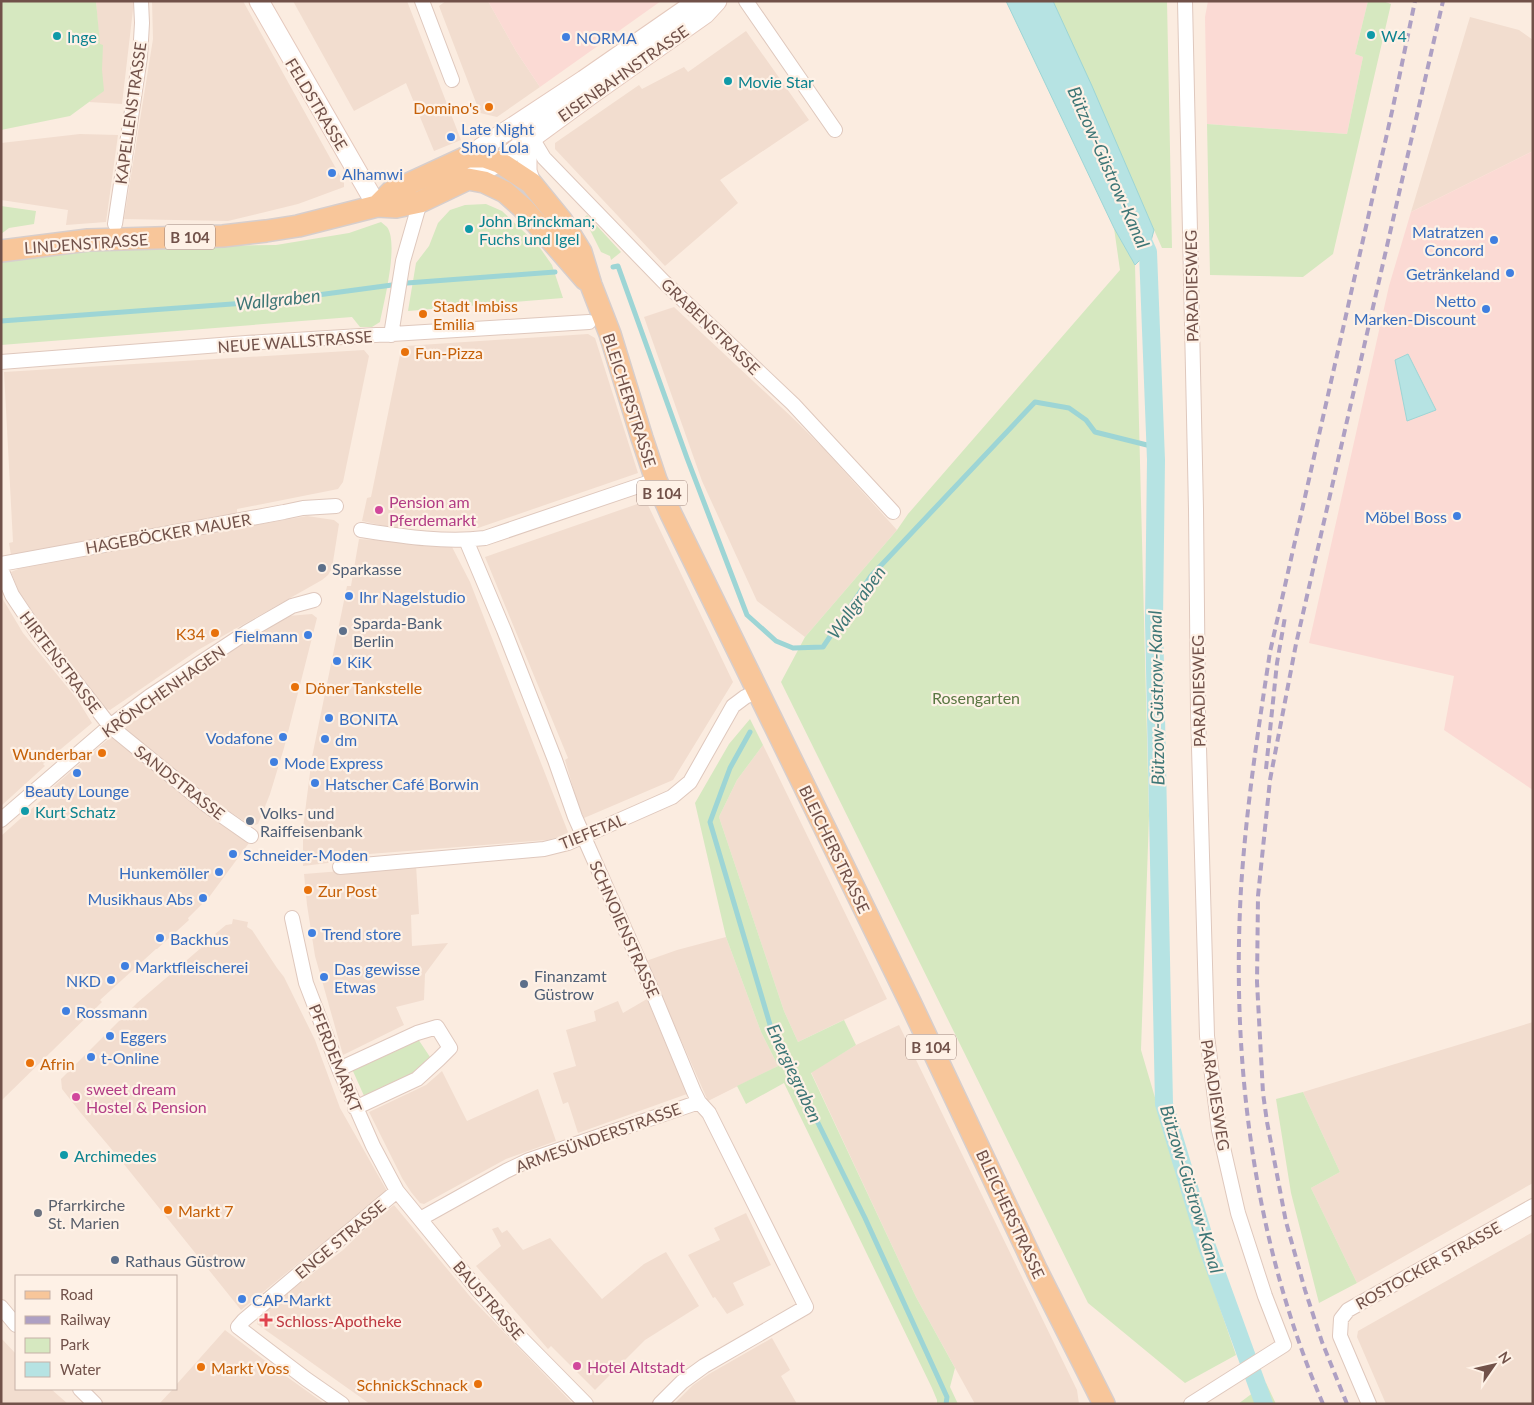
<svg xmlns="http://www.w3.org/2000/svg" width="1534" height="1405" viewBox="0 0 1534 1405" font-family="Lato,sans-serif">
<rect width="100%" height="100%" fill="#fbece0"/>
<path fill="#f2ddcf" d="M96,1H134L122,104L89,102L103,91Z
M152,1H243L344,183V187L298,204L228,221L124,219L153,39Z
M293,1H407L461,140L434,151L406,83L354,111Z
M446,1H488L516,51L540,87L497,117L480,113L439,6Z
M1470,17L1519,30L1533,40V151L1411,212Z
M746,31L809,120L720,180L738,203L665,266L555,149V143L639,85L642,89L684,67L688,72Z
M80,134L118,135L106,222L66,225L68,210L1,200V143Z
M674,307L797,422L823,448L897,530L805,637L757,601L702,481L644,317Z
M588,334L595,338L638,473L478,528L441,525L400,514L398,529L362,521L367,498L371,497L401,350L405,346Z
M364,350L369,356L343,482L338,489L237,509V513L11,555L9,543L13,542L4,372Z
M646,501L733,682L673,780L584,818L579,808L565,760L568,758L485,557Z
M307,516L334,520L339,524L332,568L328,575L322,580L198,650L110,710L106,709L53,642L24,599L22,600L11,572L30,564Z
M359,539L451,545L470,582L568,832L566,835L547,840L369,854V858L303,866V828L312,757L347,586H351Z
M1,596L23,633L77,699L92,723L43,764L45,766L1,806Z
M312,614L317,618L284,748L270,794L258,824L252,826L221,806L141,743L125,728L159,701L250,638L288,616Z
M112,736L140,760L206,812L249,843L204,904L203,903L188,918L189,920L157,949H156L100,1000L102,1002L1,1101V836L47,795L46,793Z
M763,745L887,999L798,1042L784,1011L719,817L737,780Z
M416,865L419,914L411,915L412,946L448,943L425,974L424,1000L396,1007L404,1025L343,1055L315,956L307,905L304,874Z
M233,919L248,922L247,927L252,930L277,968L284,977L315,1040L340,1108L387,1191L241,1310L119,1158L80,1112L62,1089L61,1079L137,1003L216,935L215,934L226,925L232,924Z
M726,937L761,1032L778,1066L708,1101L646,961L677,950Z
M647,999L687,1094L578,1133L568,1102L563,1104L553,1073L576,1066L566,1030L596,1021L594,1011L618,1001L623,1013Z
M1533,1022V1183L1357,1283L1311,1188L1340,1172L1303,1092Z
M899,1025L1077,1390L1079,1404H975L916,1297L811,1072L856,1045Z
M442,1071L467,1121L538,1089L556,1141L506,1159L424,1204L420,1203L411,1192L402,1178L369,1112L426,1085Z
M394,1205L473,1300L573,1404H370L257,1324V1319L278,1300L343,1250L371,1223Z
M746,1213L771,1265L733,1283L744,1305L727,1314L715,1297L713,1298L688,1255L720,1240L714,1228Z
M498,1227L502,1233L507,1230L523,1250L550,1238L602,1299L644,1264L666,1252L699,1306L645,1340L595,1390L551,1346L548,1349L476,1266L501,1246L492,1229Z
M1533,1232V1404H1386L1357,1337L1358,1331Z
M225,1330L276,1369L325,1404H159L173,1389H176V1385Z
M1,1338L16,1354V1389H51L68,1404H1Z
M772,1338L790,1370L781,1376L797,1404H674L693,1385L709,1374Z"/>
<path fill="#fbdad4" d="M488,1H661L540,87L516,51Z
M1208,1H1368L1355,54L1363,57L1347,134L1207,124L1205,17Z
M1533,151V790L1444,730L1454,676L1309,643L1389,286L1411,212Z"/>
<path fill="#d6e8c0" d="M1,1H96L100,44L103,45L102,70L104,91L70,116L1,130Z
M1053,1H1167L1172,248H1162Z
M1368,1H1383L1391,4L1333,254L1303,277L1210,275L1207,124L1347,134L1363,57L1355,54Z
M486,204L502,211L538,245L552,265L563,298L408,311L416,263L429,246L438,223L450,210L465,205Z
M1,206L36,211L34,224L9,228L1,234Z
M587,215L621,252L611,260L610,256L601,252L584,218Z
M381,222C383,224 385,225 387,227C399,243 384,302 380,322L372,327H360L352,317L1,345V261L74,252L211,246L276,245L349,233Z
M1114,228L1135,265L1149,816L1141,1050L1199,1247L1236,1355L1185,1383L1088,1303L781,682L805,637L897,530L908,514L1120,270Z
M750,719L763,745L737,780L719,817L784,1011L798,1042L844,1020L856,1045L811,1073L916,1297L955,1368L950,1387L958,1404H937V1400L932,1388L784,1083L746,1104L737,1086L778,1066L761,1032L726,937L695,803L729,744Z
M418,1039L432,1060L420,1071L365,1098L352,1069Z
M1303,1092L1340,1172L1311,1188L1357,1283L1319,1303L1291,1193L1276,1099Z
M1266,1383L1276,1404H1238Z"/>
<path fill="#b6e3e3" stroke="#9dd5d5" d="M1006,1H1053L1092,86L1154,230L1148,252L1135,265L1114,228Z
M1408,354L1436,410L1407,421L1395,360Z"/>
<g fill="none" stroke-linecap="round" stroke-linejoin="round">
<path stroke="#9dd5d5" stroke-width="5" d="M613,267L618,266L687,458L747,615L776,641L793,648L823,647L871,576L1035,402L1069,408L1086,420L1095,432L1155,447
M1,321L273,301L407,283L555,272
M750,732L730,768L710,822L771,1028L865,1218L947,1397L946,1404"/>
<path stroke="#b6e3e3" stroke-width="18" d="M1138,230L1148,252L1156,460L1154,620L1164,1104L1206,1244L1264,1404"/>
<defs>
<path id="street" d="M422,1L452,80
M746,1L835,130
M1185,1L1196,509L1198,711L1207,1036L1219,1130L1238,1213L1265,1296L1284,1345L1191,1404
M532,138L544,158L663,281L793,404L893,512
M115,224L140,57L142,23L141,1
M391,335L403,261L420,202
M1,362L246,343L589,322
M361,530C401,536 444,543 485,538L656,480
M466,540L504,630L555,760L575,817L650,986L694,1092L699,1102L709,1113L806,1307L704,1366L682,1382L660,1404
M1,564L284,512L303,508L336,506
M1,569L12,595L38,634L110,726L208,806L251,836
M1,820L110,726L150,696L247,632L292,606L314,600
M340,867L544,849L568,843L672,797L690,782L733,706L745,697L758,691
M292,918L306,983L339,1069L373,1146L397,1191L478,1290L521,1338L586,1404
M339,1069L417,1033L437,1027L450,1048L439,1059L417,1079L355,1108
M420,1219L506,1171L529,1160L699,1102
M1,1307L16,1325
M80,1389L95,1404
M342,1404L306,1379L238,1327L244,1320L397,1191
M1369,1404L1340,1336L1341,1319L1348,1310L1533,1206"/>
<path id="secondary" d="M259,1L377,206
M527,142V171L531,183
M467,157L584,80L685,10L704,1
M468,179L499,162L593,93L705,14L717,1"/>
<path id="primary" d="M377,206L391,192L467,157H485L499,162L531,183L562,221L581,252L591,285L610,334L642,438L656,480L671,514L910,1002L1037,1271L1104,1404
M1,251L88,240L223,236L266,231L298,226L377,206L396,207L420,202L468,179L484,182L505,192L523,208L585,279"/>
</defs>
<use href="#street" stroke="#dfc8bd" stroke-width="16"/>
<use href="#secondary" stroke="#e5c9bd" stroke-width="21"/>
<use href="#primary" stroke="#d7cecc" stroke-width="24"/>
<use href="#street" stroke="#fff" stroke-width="14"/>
<use href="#secondary" stroke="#fff" stroke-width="19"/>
<use href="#primary" stroke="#f8c69a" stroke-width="21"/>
<path stroke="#aea0c3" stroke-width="4" stroke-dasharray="8 5" stroke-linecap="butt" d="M1266,769L1277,663L1285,617
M1323,1404C1254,1243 1231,1063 1241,889C1246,809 1258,731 1270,652L1393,107L1415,1
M1347,1404L1322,1342L1305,1290L1286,1222L1267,1122L1263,1093L1257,982L1258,896L1270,780L1296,644L1443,1"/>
</g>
<g fill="#0f9aa8" stroke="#fef1e6" stroke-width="2">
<circle cx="1371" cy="35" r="5"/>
<circle cx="57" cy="36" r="5"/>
<circle cx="728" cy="81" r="5"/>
<circle cx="469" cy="229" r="5"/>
<circle cx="25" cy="811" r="5"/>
<circle cx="64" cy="1155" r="5"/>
</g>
<g fill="#3f7fe0" stroke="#fef1e6" stroke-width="2">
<circle cx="566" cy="37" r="5"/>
<circle cx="451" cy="137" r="5"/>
<circle cx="332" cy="173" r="5"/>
<circle cx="1494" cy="240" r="5"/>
<circle cx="1510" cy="273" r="5"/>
<circle cx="1486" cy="309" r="5"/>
<circle cx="1457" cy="516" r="5"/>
<circle cx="349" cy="596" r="5"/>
<circle cx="308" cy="635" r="5"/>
<circle cx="337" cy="661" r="5"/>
<circle cx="329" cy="718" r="5"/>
<circle cx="283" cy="737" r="5"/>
<circle cx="325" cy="739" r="5"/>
<circle cx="274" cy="762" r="5"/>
<circle cx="77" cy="773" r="5"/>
<circle cx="315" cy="783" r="5"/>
<circle cx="233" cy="854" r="5"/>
<circle cx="219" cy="872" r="5"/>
<circle cx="203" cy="898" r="5"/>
<circle cx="312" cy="933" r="5"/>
<circle cx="160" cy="938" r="5"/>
<circle cx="125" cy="966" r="5"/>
<circle cx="324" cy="977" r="5"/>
<circle cx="111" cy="980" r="5"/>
<circle cx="66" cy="1011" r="5"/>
<circle cx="110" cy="1036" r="5"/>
<circle cx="91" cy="1057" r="5"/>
<circle cx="242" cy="1299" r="5"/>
</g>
<g fill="#e8710a" stroke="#fef1e6" stroke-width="2">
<circle cx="489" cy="107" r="5"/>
<circle cx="423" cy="314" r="5"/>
<circle cx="405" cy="352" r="5"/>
<circle cx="215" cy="633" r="5"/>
<circle cx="295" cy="687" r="5"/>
<circle cx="102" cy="753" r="5"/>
<circle cx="308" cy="890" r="5"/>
<circle cx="30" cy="1063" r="5"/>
<circle cx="168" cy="1210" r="5"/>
<circle cx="201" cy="1367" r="5"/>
<circle cx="478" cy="1384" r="5"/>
</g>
<g fill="#d1479c" stroke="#fef1e6" stroke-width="2">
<circle cx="379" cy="510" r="5"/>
<circle cx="76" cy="1097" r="5"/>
<circle cx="577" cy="1366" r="5"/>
</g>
<g fill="#5c6f8a" stroke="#fef1e6" stroke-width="2">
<circle cx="322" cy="568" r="5"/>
<circle cx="343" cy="631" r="5"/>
<circle cx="250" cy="821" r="5"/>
<circle cx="524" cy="984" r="5"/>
<circle cx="115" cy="1260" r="5"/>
</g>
<circle fill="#6b7280" stroke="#fef1e6" stroke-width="2" cx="38" cy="1213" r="5"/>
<path fill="#e0444e" stroke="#fef1e6" stroke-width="2" d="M263.5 1312.5h5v5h5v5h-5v5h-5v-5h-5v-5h5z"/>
<g text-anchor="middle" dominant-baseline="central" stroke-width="4.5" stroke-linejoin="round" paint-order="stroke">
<g fill="#fef1e6" stroke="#9b8178" stroke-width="1">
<rect x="165" y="224.5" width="50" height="25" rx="4"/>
<rect x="637" y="480.5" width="50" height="25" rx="4"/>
<rect x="906" y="1034.5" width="50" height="25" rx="4"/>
</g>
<g font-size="15" font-weight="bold" fill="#715149">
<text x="190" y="237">B 104</text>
<text x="662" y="493">B 104</text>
<text x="931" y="1047">B 104</text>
</g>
<g font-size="16" fill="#0d838f" stroke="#fef1e6" text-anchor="start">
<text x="1381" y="35">W4</text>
<text x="67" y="36">Inge</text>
<text x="738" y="81">Movie Star</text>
<text x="479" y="220">John Brinckman;<tspan x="479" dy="18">Fuchs und Igel</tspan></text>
<text x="35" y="811">Kurt Schatz</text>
<text x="74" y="1155">Archimedes</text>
</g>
<g font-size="16" fill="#366cbe" stroke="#fef1e6" text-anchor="start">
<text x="576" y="37">NORMA</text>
<text x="461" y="128">Late Night<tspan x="461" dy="18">Shop Lola</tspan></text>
<text x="342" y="173">Alhamwi</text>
<text x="1484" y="231" text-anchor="end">Matratzen<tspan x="1484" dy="18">Concord</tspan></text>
<text x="1500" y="273" text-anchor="end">Getränkeland</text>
<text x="1476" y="300" text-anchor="end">Netto<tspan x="1476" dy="18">Marken-Discount</tspan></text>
<text x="1447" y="516" text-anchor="end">Möbel Boss</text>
<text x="359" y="596">Ihr Nagelstudio</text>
<text x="298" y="635" text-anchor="end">Fielmann</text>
<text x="347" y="661">KiK</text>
<text x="339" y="718">BONITA</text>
<text x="273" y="737" text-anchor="end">Vodafone</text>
<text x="335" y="739">dm</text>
<text x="284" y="762">Mode Express</text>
<text x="325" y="783">Hatscher Café Borwin</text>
<text x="77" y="790" text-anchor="middle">Beauty Lounge</text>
<text x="243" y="854">Schneider-Moden</text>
<text x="209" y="872" text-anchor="end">Hunkemöller</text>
<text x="193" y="898" text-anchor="end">Musikhaus Abs</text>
<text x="322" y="933">Trend store</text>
<text x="170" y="938">Backhus</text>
<text x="135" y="966">Marktfleischerei</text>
<text x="334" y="968">Das gewisse<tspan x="334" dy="18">Etwas</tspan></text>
<text x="101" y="980" text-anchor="end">NKD</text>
<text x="76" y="1011">Rossmann</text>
<text x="120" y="1036">Eggers</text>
<text x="101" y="1057">t-Online</text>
<text x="252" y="1299">CAP-Markt</text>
</g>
<g font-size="16" fill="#715149" stroke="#fef1e6">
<text transform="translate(623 73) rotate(-35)">EISENBAHNSTRASSE</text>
<text transform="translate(317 104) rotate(59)">FELDSTRASSE</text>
<text transform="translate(130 113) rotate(-82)">KAPELLENSTRASSE</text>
<text transform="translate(86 243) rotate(-4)">LINDENSTRASSE</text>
<text transform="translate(1191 286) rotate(-91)">PARADIESWEG</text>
<text transform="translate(711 326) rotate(44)">GRABENSTRASSE</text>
<text transform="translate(295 341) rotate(-4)">NEUE WALLSTRASSE</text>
<text transform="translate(630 400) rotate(72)">BLEICHERSTRASSE</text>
<text transform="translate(168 533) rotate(-10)">HAGEBÖCKER MAUER</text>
<text transform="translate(61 662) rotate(53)">HIRTENSTRASSE</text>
<text transform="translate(163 691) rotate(-35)">KRÖNCHENHAGEN</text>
<text transform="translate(1198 691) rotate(-91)">PARADIESWEG</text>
<text transform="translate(180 782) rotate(38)">SANDSTRASSE</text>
<text transform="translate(592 831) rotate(-22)">TIEFETAL</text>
<text transform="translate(835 849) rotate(64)">BLEICHERSTRASSE</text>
<text transform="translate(625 929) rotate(66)">SCHNOIENSTRASSE</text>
<text transform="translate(336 1058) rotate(68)">PFERDEMARKT</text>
<text transform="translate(1216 1095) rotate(81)">PARADIESWEG</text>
<text transform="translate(598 1137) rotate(-20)">ARMESÜNDERSTRASSE</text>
<text transform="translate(1011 1214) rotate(65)">BLEICHERSTRASSE</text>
<text transform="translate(340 1239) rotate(-40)">ENGE STRASSE</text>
<text transform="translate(1428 1265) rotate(-29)">ROSTOCKER STRASSE</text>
<text transform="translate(489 1300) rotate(49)">BAUSTRASSE</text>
</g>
<g font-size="16" fill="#c56008" stroke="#fef1e6" text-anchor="start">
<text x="479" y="107" text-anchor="end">Domino's</text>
<text x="433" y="305">Stadt Imbiss<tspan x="433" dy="18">Emilia</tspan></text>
<text x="415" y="352">Fun-Pizza</text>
<text x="205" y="633" text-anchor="end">K34</text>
<text x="305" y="687">Döner Tankstelle</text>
<text x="92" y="753" text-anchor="end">Wunderbar</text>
<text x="318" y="890">Zur Post</text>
<text x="40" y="1063">Afrin</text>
<text x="178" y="1210">Markt 7</text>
<text x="211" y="1367">Markt Voss</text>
<text x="468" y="1384" text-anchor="end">SchnickSchnack</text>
</g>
<g font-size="16" fill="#b23c85" stroke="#fef1e6" text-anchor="start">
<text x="389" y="501">Pension am<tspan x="389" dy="18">Pferdemarkt</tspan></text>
<text x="86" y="1088">sweet dream<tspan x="86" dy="18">Hostel &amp; Pension</tspan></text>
<text x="587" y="1366">Hotel Altstadt</text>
</g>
<g font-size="16" fill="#4e5e75" stroke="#fef1e6" text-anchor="start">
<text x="332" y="568">Sparkasse</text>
<text x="353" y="622">Sparda-Bank<tspan x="353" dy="18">Berlin</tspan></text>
<text x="260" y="812">Volks- und<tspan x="260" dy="18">Raiffeisenbank</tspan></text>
<text x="534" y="975">Finanzamt<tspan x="534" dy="18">Güstrow</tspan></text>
<text x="125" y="1260">Rathaus Güstrow</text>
</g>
<g font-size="16" fill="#5a7742" stroke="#fef1e6">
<text x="976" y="697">Rosengarten</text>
</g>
<g font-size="16" fill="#5b616d" stroke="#fef1e6" text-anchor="start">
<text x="48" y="1204">Pfarrkirche<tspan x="48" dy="18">St. Marien</tspan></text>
</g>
<g font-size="16" fill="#be3a42" stroke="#fef1e6" text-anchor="start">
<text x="276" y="1320">Schloss-Apotheke</text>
</g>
<g font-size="18" font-style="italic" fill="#3d7676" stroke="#fef1e6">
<text transform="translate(1109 167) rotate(66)">Bützow-Güstrow-Kanal</text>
<text transform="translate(278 299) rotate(-6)">Wallgraben</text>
<text transform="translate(856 602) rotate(-54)">Wallgraben</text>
<text transform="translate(1156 698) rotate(-91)">Bützow-Güstrow-Kanal</text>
<text transform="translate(795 1073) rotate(65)">Energiegraben</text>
<text transform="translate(1192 1189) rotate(73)">Bützow-Güstrow-Kanal</text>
</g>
</g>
<rect width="1534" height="1405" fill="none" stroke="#715149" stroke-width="5"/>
<rect x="15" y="1275" width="162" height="115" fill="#fef1e6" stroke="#c6b1a7"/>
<rect x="25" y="1291" width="25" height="8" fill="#f8c69a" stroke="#c6b1a7"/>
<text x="60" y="1300" font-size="15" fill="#715149">Road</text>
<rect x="25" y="1316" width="25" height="8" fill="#aea0c3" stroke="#c6b1a7"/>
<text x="60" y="1325" font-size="15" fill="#715149">Railway</text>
<rect x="25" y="1338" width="25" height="15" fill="#d6e8c0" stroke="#c6b1a7"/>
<text x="60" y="1350" font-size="15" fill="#715149">Park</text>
<rect x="25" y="1362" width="25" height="15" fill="#b6e3e3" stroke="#c6b1a7"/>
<text x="60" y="1375" font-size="15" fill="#715149">Water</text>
<g transform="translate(1494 1365) rotate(56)" stroke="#fef1e6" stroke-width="4" paint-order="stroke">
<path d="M0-4L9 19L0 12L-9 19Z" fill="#715149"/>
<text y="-8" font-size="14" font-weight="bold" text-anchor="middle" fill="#715149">N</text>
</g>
</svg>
